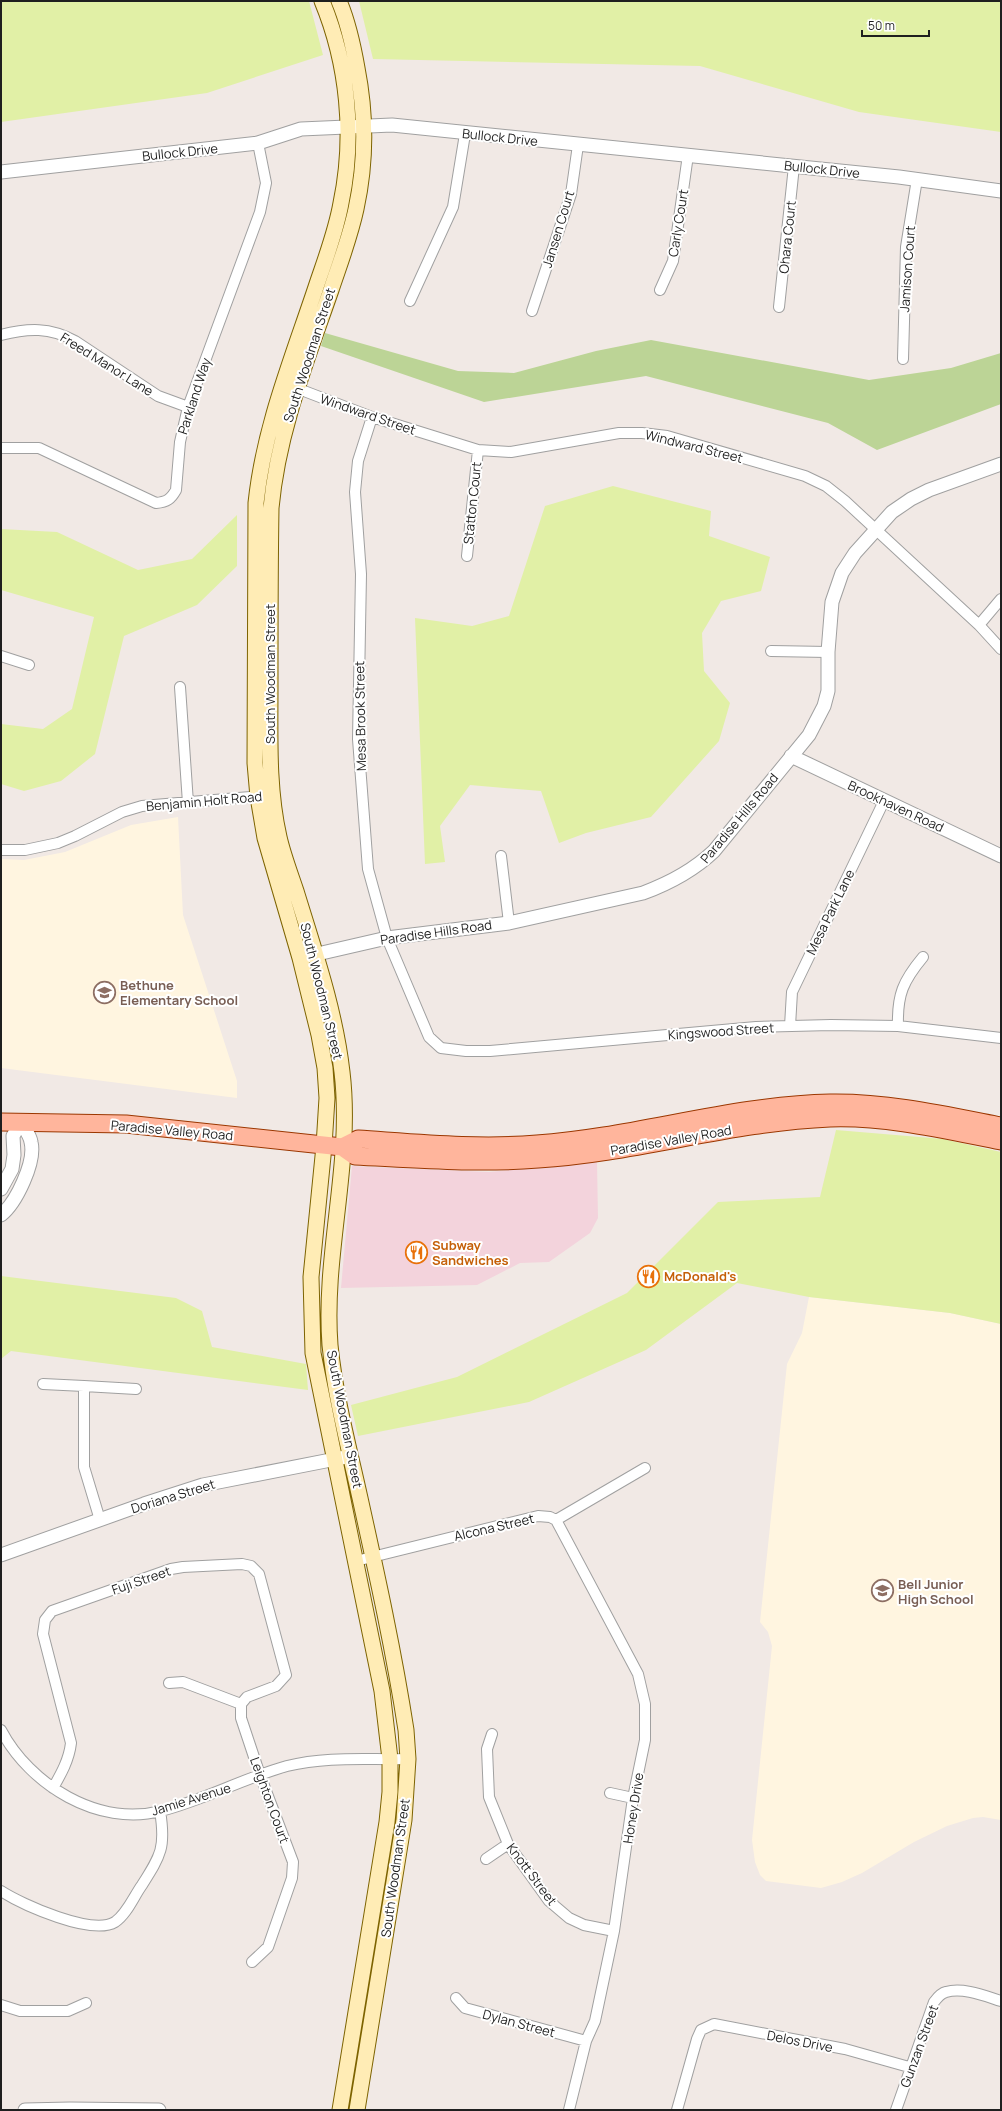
<svg xmlns="http://www.w3.org/2000/svg" width="1002" height="2111" viewBox="0 0 1002 2111" font-family="Manrope,sans-serif">
<rect width="100%" height="100%" fill="#f1e9e5"/>
<path fill="#f3d3dc" d="M597,1162L598,1218L590,1233L549,1262L520,1263L477,1285L341,1288L352,1166L489,1172Z"/>
<path fill="#fff5e0" d="M178,817L183,915L237,1081V1098L1,1068V859L24,860L65,852L131,825Z
M809,1297L950,1313L1001,1324V1820L983,1817L973,1818L947,1826L914,1842L862,1873L842,1882L821,1888L766,1881L760,1875L755,1862L752,1840L772,1646L768,1632L760,1622L787,1364L802,1333Z"/>
<path fill="#e1f0a6" d="M1,1H309L323,55L207,93L1,122Z
M359,1H1001V132L859,112L700,66L373,59Z
M613,486L711,511L709,536L770,557L761,591L721,601L702,633L704,671L730,703L719,741L651,817L586,833L559,843L541,791L470,785L440,826L445,862L425,864L415,618L472,626L509,616L545,506Z
M237,515V566L197,605L124,636L95,754L61,781L24,791L1,784V724L43,729L72,709L94,617L1,590V529L57,532L138,570L192,559Z
M836,1130L943,1139L1001,1152V1324L950,1313L809,1297L737,1283L646,1350L529,1402L358,1436L351,1405L457,1377L627,1293L718,1202L820,1197Z
M1,1276L176,1298L202,1311L212,1347L306,1364L308,1390L11,1351L1,1359Z"/>
<path fill="#bcd496" d="M325,333L458,371L514,373L596,351L651,340L869,380L951,368L1001,353V404L877,450L828,423L646,376L484,402L321,346Z"/>
<g fill="none" stroke-linecap="round" stroke-linejoin="round">
<defs>
<path id="minor" d="M660,290L673,261L688,155
M410,301L453,207L465,134
M779,307L794,166
M532,311L571,194L578,145
M1,335C28,328 50,327 75,341L158,396L188,407
M903,359L906,247L917,179
M291,386L372,417L478,450L511,452L619,433H642L667,436L805,476L826,486L845,501L979,625L1001,649
M372,417L358,461L355,492L361,574L358,739L368,869L387,938L429,1037L441,1048L466,1051H490L756,1027L831,1025L898,1026L1001,1038
M1,448H39L156,503C167,502 171,499 176,490L180,442L188,407L260,212L266,183L258,143
M467,556L478,450
M979,625L1001,599
M771,651L828,652
M1,656L29,665
M180,687L188,803
M1,850H25L58,843L75,836L122,812L142,806L263,796
M501,856L509,923
M790,1026L792,992L884,801
M898,1026C897,995 903,981 923,957
M43,1384L84,1386
M100,1520L84,1467V1386L136,1389
M556,1520L638,1674L645,1704V1740L633,1798L614,1931L595,2021L586,2041L569,2110
M556,1520L645,1468
M356,1561L538,1516L550,1517L556,1520
M169,1683L183,1682L241,1704
M241,1704V1718L260,1775L293,1862L292,1878L268,1947L252,1962
M1,1730C30,1785 98,1827 161,1811C204,1800 244,1778 287,1766C327,1756 367,1760 408,1759
M492,1734L487,1749L489,1797L508,1844L549,1901L569,1918L584,1925L614,1931
M53,1788C61,1774 69,1760 71,1743L43,1634L45,1620L52,1611L171,1569L183,1567L242,1564L251,1566L259,1574L286,1675L276,1686L247,1697L241,1704
M610,1793L633,1798
M486,1859L508,1844
M1,1891C23,1905 92,1936 115,1922C127,1914 134,1896 142,1885C161,1855 166,1847 160,1811
M456,1998L465,2008L586,2041
M1,2005L20,2011H68L86,2003
M677,2110L697,2039L701,2030L714,2024L845,2049L909,2067
M896,2110L934,2002C937,1998 941,1993 946,1992C963,1987 985,1996 1001,2001"/>
<path id="tertiary" d="M1,172L258,143L301,129L392,125L899,177L1001,191
M791,756L1001,856
M300,958L387,938L509,923L643,893C670,883 694,870 714,851L809,735L824,706L828,691V652L832,602L842,573L855,553L892,512L911,499L929,490L1001,464
M1,1189L12,1169L14,1155L13,1136L21,1122
M1,1215C16,1203 36,1162 31,1142C30,1135 24,1128 21,1122
M1,1555L144,1504L203,1485L351,1456
M25,2110L70,2109L159,2110"/>
<path id="secondary" d="M322,1C348,64 355,136 341,203C336,232 325,260 316,287C292,359 264,427 256,503L255,763L258,797L265,838L300,958L319,1035L325,1068L327,1098L324,1146L311,1277L313,1353L382,1691L390,1759V1792L387,1822L340,2110
M339,1C348,22 353,45 357,68C366,114 366,163 356,209C350,237 340,263 331,290C306,362 278,432 271,508C270,568 270,628 270,688C270,738 268,789 279,837C283,855 290,873 296,891C314,950 335,1010 342,1072C353,1163 323,1253 330,1345C335,1396 349,1448 360,1498C377,1575 394,1652 406,1730L408,1759L404,1820L357,2110"/>
<path id="primary" d="M1,1122L126,1124L342,1147L355,1156C416,1159 477,1164 538,1159C636,1153 731,1122 830,1118C887,1116 945,1130 1001,1141
M342,1147L358,1139C418,1143 478,1149 537,1144C636,1137 731,1105 830,1103C888,1102 945,1115 1001,1126"/>
</defs>
<use href="#minor" stroke="#a0a0a0" stroke-width="12"/>
<use href="#tertiary" stroke="#a0a0a0" stroke-width="15"/>
<use href="#secondary" stroke="#7d6300" stroke-width="17"/>
<use href="#primary" stroke="#9b3700" stroke-width="19"/>
<use href="#minor" stroke="#fff" stroke-width="10"/>
<use href="#tertiary" stroke="#fff" stroke-width="13"/>
<use href="#secondary" stroke="#ffecb5" stroke-width="15"/>
<use href="#primary" stroke="#ffb59c" stroke-width="17"/>
</g>
<defs>
<symbol id="school-ring" viewBox="-11 -11 22 22"><circle r="9.5" fill="#fff" stroke="#8d6e63" stroke-width="1.5"/><path d="M0-5L7-2L0 1L-7-2ZM-4 1L0 2.5L4 1V4Q0 6-4 4Z" fill="#8d6e63"/></symbol>
<symbol id="restaurant-ring" viewBox="-11 -11 22 22"><circle r="9.5" fill="#fff" stroke="#e8710a" stroke-width="1.5"/><path d="M-5-6h1v4h1v-4h1v4h1v-4h1v5L-1.5 .5V6h-2V.5L-5-1ZM5-6V6H3V1.5H1.5Q1.5-4 5-6Z" fill="#e8710a"/></symbol>
</defs>
<g fill-rule="evenodd">
<use href="#school-ring" x="92" y="980" width="25" height="25"/>
<use href="#restaurant-ring" x="404" y="1240" width="25" height="25"/>
<use href="#restaurant-ring" x="636" y="1264" width="25" height="25"/>
<use href="#school-ring" x="870" y="1578" width="25" height="25"/>
</g>
<g text-anchor="middle" dominant-baseline="central" stroke-width="4" stroke-linejoin="round" paint-order="stroke">
<g font-size="13" fill="#1f1f1f" stroke="#fff">
<text transform="translate(500 137) rotate(6)">Bullock Drive</text>
<text transform="translate(180 152) rotate(-6)">Bullock Drive</text>
<text transform="translate(822 169) rotate(6)">Bullock Drive</text>
<text transform="translate(678 223) rotate(-81)">Carly Court</text>
<text transform="translate(558 229) rotate(-73)">Jansen Court</text>
<text transform="translate(787 237) rotate(-84)">Ohara Court</text>
<text transform="translate(907 269) rotate(-86)">Jamison Court</text>
<text transform="translate(309 355) rotate(-72)">South Woodman Street</text>
<text transform="translate(107 364) rotate(32)">Freed Manor Lane</text>
<text transform="translate(194 396) rotate(-72)">Parkland Way</text>
<text transform="translate(368 414) rotate(19)">Windward Street</text>
<text transform="translate(694 446) rotate(14)">Windward Street</text>
<text transform="translate(472 503) rotate(-84)">Statton Court</text>
<text transform="translate(270 674) rotate(-90)">South Woodman Street</text>
<text transform="translate(360 716) rotate(-91)">Mesa Brook Street</text>
<text transform="translate(204 801) rotate(-5)">Benjamin Holt Road</text>
<text transform="translate(896 806) rotate(25)">Brookhaven Road</text>
<text transform="translate(739 818) rotate(-50)">Paradise Hills Road</text>
<text transform="translate(830 912) rotate(-64)">Mesa Park Lane</text>
<text transform="translate(436 932) rotate(-8)">Paradise Hills Road</text>
<text transform="translate(322 991) rotate(76)">South Woodman Street</text>
<text transform="translate(721 1031) rotate(-4)">Kingswood Street</text>
<text transform="translate(172 1130) rotate(5)">Paradise Valley Road</text>
<text transform="translate(671 1140) rotate(-10)">Paradise Valley Road</text>
<text transform="translate(345 1419) rotate(79)">South Woodman Street</text>
<text transform="translate(173 1496) rotate(-17)">Doriana Street</text>
<text transform="translate(494 1527) rotate(-13)">Alcona Street</text>
<text transform="translate(141 1580) rotate(-19)">Fuji Street</text>
<text transform="translate(191 1799) rotate(-17)">Jamie Avenue</text>
<text transform="translate(270 1800) rotate(70)">Leighton Court</text>
<text transform="translate(633 1808) rotate(-81)">Honey Drive</text>
<text transform="translate(395 1868) rotate(-82)">South Woodman Street</text>
<text transform="translate(532 1874) rotate(53)">Knott Street</text>
<text transform="translate(519 2023) rotate(15)">Dylan Street</text>
<text transform="translate(800 2041) rotate(11)">Delos Drive</text>
<text transform="translate(919 2046) rotate(-70)">Gunzan Street</text>
</g>
<g font-size="13" font-weight="bold" fill="#785e54" stroke="#fff" text-anchor="start">
<text x="120" y="985">Bethune<tspan x="120" dy="15">Elementary School</tspan></text>
<text x="898" y="1584">Bell Junior<tspan x="898" dy="15">High School</tspan></text>
</g>
<g font-size="13" font-weight="bold" fill="#c56008" stroke="#fff" text-anchor="start">
<text x="432" y="1245">Subway<tspan x="432" dy="15">Sandwiches</tspan></text>
<text x="664" y="1276">McDonald's</text>
</g>
</g>
<rect width="1002" height="2111" fill="none" stroke="#1f1f1f" stroke-width="4"/>
<path d="M862 30v6h67v-6" fill="none" stroke="#1f1f1f" stroke-width="2"/>
<text x="868" y="30" font-size="12" fill="#1f1f1f" stroke="#ffffff" stroke-width="3" paint-order="stroke">50 m</text>
</svg>
